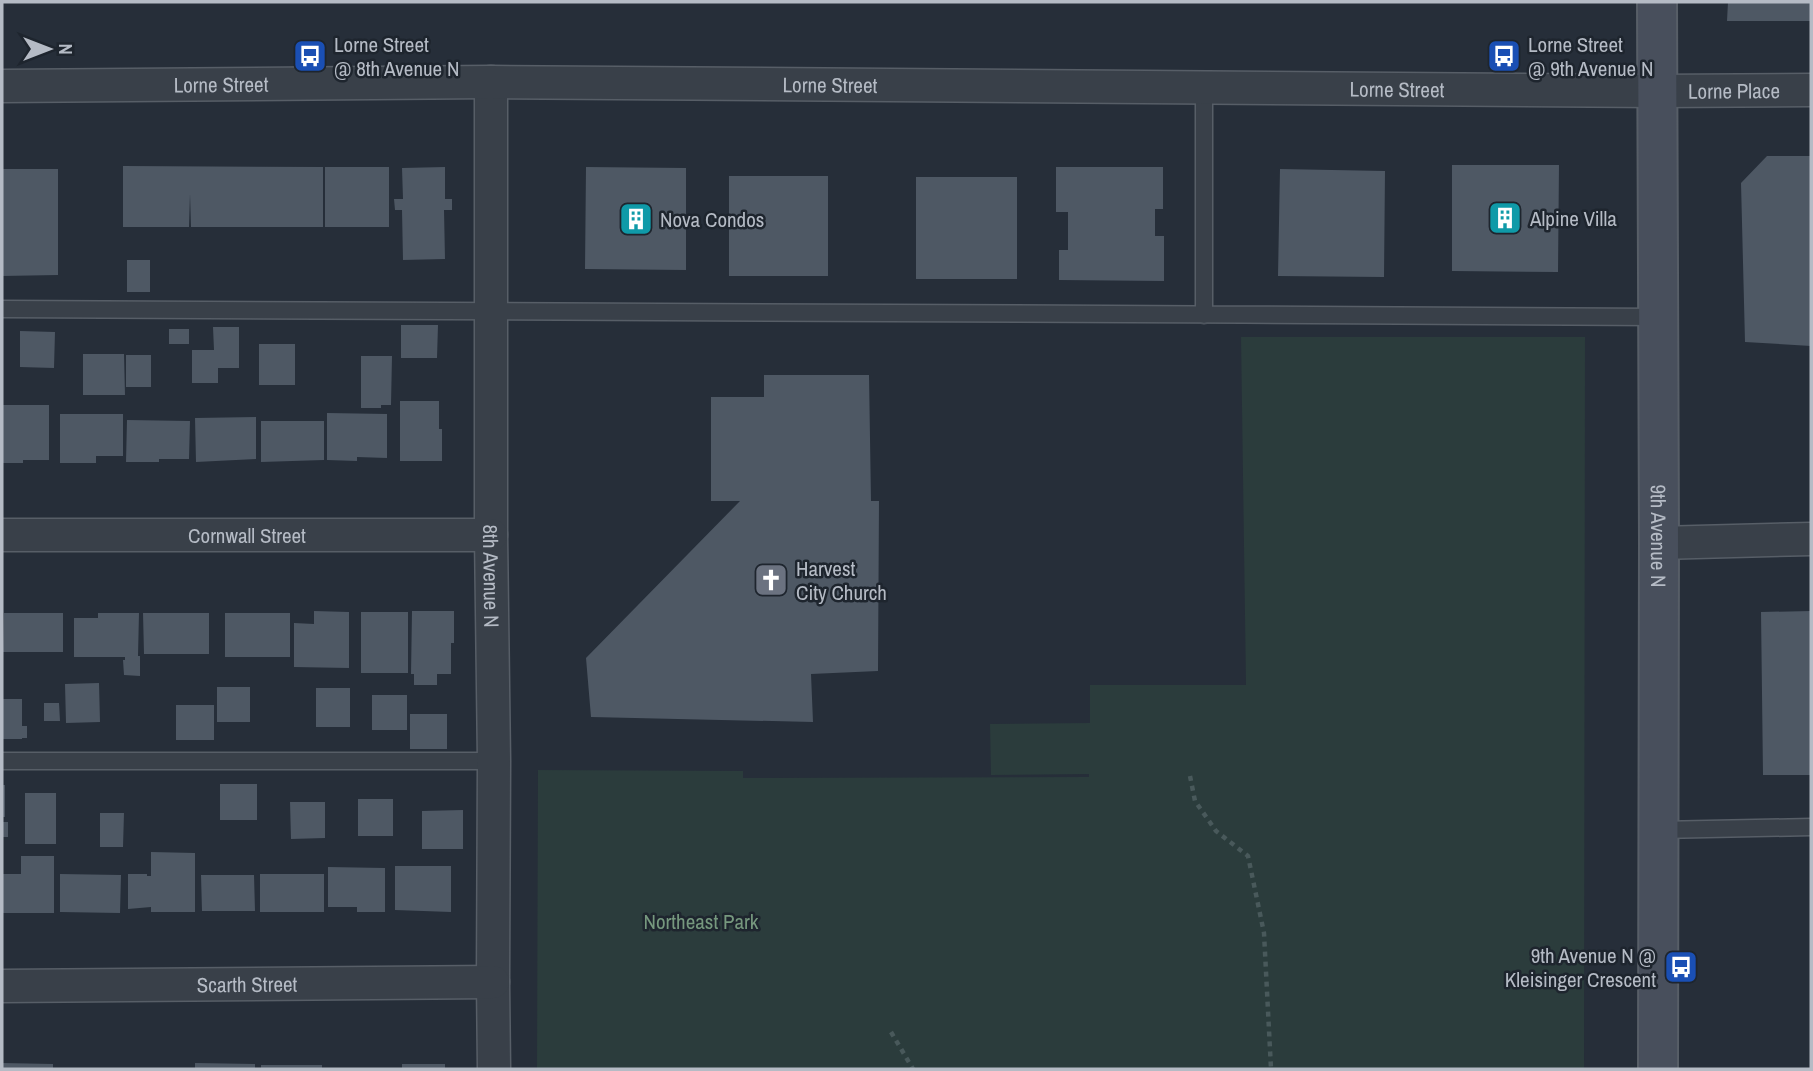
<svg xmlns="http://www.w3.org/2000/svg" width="1813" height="1071" viewBox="0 0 1813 1071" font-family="'Archivo Narrow',sans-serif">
<rect width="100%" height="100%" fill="#262e39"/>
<path fill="#2b3c3c" d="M1241,337H1585L1584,1069H537L538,770L743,771V778L1089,777V774L991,775L990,724L1090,723V685H1246Z"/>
<path fill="#4e5864" d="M1728,2H1811V21H1727Z
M1767,156H1811V346L1745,342L1741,183Z
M1452,165H1559L1558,272L1452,271Z
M123,166L323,167V227H191L190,194L189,227H123Z
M325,167H389V227H325Z
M445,167V199H452V210H444L445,259L403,260L402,210H395L394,199H403L402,168Z
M586,167L686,168V270L585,269Z
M1056,167H1163V209H1155V236H1164V281L1059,280V250H1068V212H1056Z
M2,169H58V275L2,276Z
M1280,169L1385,171L1384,277L1278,276Z
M729,176H828V276H729Z
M916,177H1017V279H916Z
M127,260H150V292H127Z
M401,325H438L437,358H401Z
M213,327H239V368H218V383H192V350H214Z
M169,329H189V344H169Z
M20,331L55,332L54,368L20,367Z
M259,344H295V385H259Z
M83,354H124L125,395H83Z
M126,355H151V387H126Z
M361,356H392L391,405H381V408H361Z
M764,375H869L871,501H879L878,671L811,674L813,722L591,717L586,658L740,501H711V397H764Z
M400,401H439V429H442V461H400Z
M2,405H49V460H23V463H2Z
M327,413L387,414V458L357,457V461L327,460Z
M60,414H123V456H96V463H60Z
M256,417V459L196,462L195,418Z
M127,420L190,421L189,459H159V462H126Z
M261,421H324V460L261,462Z
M314,611L349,612V668L294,667V623L314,624Z
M412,611H454V643H451V674H437V685H414V674H411Z
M1811,611V775H1763L1761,612Z
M361,612H408V673H361Z
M4,613H63V652H3Z
M98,613H139L138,656H140V676L124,675L123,660H125V657H74V618H98Z
M143,613H209V654H144Z
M225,613H290V657H225Z
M99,683L100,722L66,723L65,684Z
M217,687H250V722H217Z
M316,688H350V727H316Z
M372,695H407V730H372Z
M2,699H22V726H27V738H22V739H2Z
M44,703H59L60,721H44Z
M176,705H214V740H176Z
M410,714H447V749H410Z
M220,784H257V820H220Z
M2,785H5V817H2Z
M25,793H56V844H25Z
M358,799H393V836H358Z
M290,802H325V838L291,839Z
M463,810V849H422V811Z
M100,813H124L123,847H100Z
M2,822H8V837H2Z
M151,852L195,853V912H151V907L128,909V874H147V876H151Z
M21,856H54V913H2V874H21Z
M395,866H451V912L395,910Z
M328,867L385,868V912H357V907H328Z
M60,874L121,875L120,913L60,912Z
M260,874H324V912H260Z
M201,875H254L255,911H202Z
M2,1063L53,1064V1069H2Z
M195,1063L255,1064V1069H195Z
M402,1064H445V1069H402Z
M261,1065H322V1069H261Z"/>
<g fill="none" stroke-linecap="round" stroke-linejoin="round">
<defs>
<path id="lane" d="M1204,87V315
M2,309C554,310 1106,314 1658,317
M2,761H494
M1659,830L1811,827"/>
<g id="street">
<path id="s1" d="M491,82V535L494,761L493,982L494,1069"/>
<path id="s2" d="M2,86L491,82L1657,91L1811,90"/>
<path id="s3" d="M2,535H491"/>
<path d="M1659,543L1811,539"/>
<path id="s4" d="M2,986L493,982"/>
</g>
<g id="secondary">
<path id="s5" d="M1657,2L1659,543L1658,1069"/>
</g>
</defs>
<use href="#lane" stroke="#575e67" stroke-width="19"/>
<use href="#street" stroke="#575e67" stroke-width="35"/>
<use href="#secondary" stroke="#575e67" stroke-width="42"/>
<path stroke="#49595b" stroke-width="4.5" stroke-dasharray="5 5" stroke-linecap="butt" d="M1190,776L1195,801L1216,831L1248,856L1264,933L1271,1069
M891,1032L913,1069"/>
<use href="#lane" stroke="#394049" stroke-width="16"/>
<use href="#street" stroke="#394049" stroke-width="32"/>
<use href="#secondary" stroke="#484f5c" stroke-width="38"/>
</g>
<defs>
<symbol id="bus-square" viewBox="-11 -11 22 22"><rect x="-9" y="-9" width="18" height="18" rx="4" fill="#1a4fb4" stroke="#1e252e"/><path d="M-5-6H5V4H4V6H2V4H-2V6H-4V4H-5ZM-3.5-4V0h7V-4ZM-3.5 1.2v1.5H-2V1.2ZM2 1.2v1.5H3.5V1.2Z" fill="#fff"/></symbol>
<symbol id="building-square" viewBox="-11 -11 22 22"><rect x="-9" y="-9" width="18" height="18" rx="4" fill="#0f9aa8" stroke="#1e252e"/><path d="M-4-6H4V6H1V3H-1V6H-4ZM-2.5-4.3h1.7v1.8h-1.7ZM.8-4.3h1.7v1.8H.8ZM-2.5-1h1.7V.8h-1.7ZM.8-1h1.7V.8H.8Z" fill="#fff"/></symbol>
<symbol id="church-square" viewBox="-11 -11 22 22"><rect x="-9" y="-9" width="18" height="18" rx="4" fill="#6b7280" stroke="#1e252e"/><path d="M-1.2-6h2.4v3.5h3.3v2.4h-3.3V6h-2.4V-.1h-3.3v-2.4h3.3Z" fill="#fff"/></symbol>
</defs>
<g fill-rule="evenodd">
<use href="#bus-square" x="291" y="37" width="38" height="38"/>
<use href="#bus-square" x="1485" y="37" width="38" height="38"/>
<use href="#building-square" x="1486" y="199" width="38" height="38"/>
<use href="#building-square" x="617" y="200" width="38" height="38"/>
<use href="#church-square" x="752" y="561" width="38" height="38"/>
<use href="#bus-square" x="1662" y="948" width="38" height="38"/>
</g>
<g text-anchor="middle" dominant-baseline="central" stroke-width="5" stroke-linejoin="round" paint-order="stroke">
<g font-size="21" fill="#b5bbc5" stroke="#1e252e" text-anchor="start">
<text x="334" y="44">Lorne Street<tspan x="334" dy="24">@ 8th Avenue N</tspan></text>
<text x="1528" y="44">Lorne Street<tspan x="1528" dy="24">@ 9th Avenue N</tspan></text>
<text x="1530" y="218">Alpine Villa</text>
<text x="660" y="219">Nova Condos</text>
<text x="796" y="568">Harvest<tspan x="796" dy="24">City Church</tspan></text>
<text x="1656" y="955" text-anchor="end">9th Avenue N @<tspan x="1656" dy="24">Kleisinger Crescent</tspan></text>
</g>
<g font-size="21" fill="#b5bbc5" stroke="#1e252e">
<text stroke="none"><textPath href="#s2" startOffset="219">Lorne Street</textPath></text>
<text stroke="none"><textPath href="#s2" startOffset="828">Lorne Street</textPath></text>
<text stroke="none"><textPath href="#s2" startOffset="1395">Lorne Street</textPath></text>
<text stroke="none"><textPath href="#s2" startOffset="1732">Lorne Place</textPath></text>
<text stroke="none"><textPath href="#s3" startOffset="245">Cornwall Street</textPath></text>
<text stroke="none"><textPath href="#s5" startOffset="534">9th Avenue N</textPath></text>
<text stroke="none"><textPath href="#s1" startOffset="494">8th Avenue N</textPath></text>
<text stroke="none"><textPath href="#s4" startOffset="245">Scarth Street</textPath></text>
</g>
<g font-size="21" fill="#76987e" stroke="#1e252e">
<text x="701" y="921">Northeast Park</text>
</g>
</g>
<rect width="1813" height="1071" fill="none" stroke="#b5bbc5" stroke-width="7"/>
<g transform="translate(49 49) rotate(90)" stroke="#1e252e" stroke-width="5" paint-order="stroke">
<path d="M0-5L12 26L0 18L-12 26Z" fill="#b5bbc5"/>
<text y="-10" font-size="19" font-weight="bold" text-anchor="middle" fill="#b5bbc5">N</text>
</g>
</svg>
